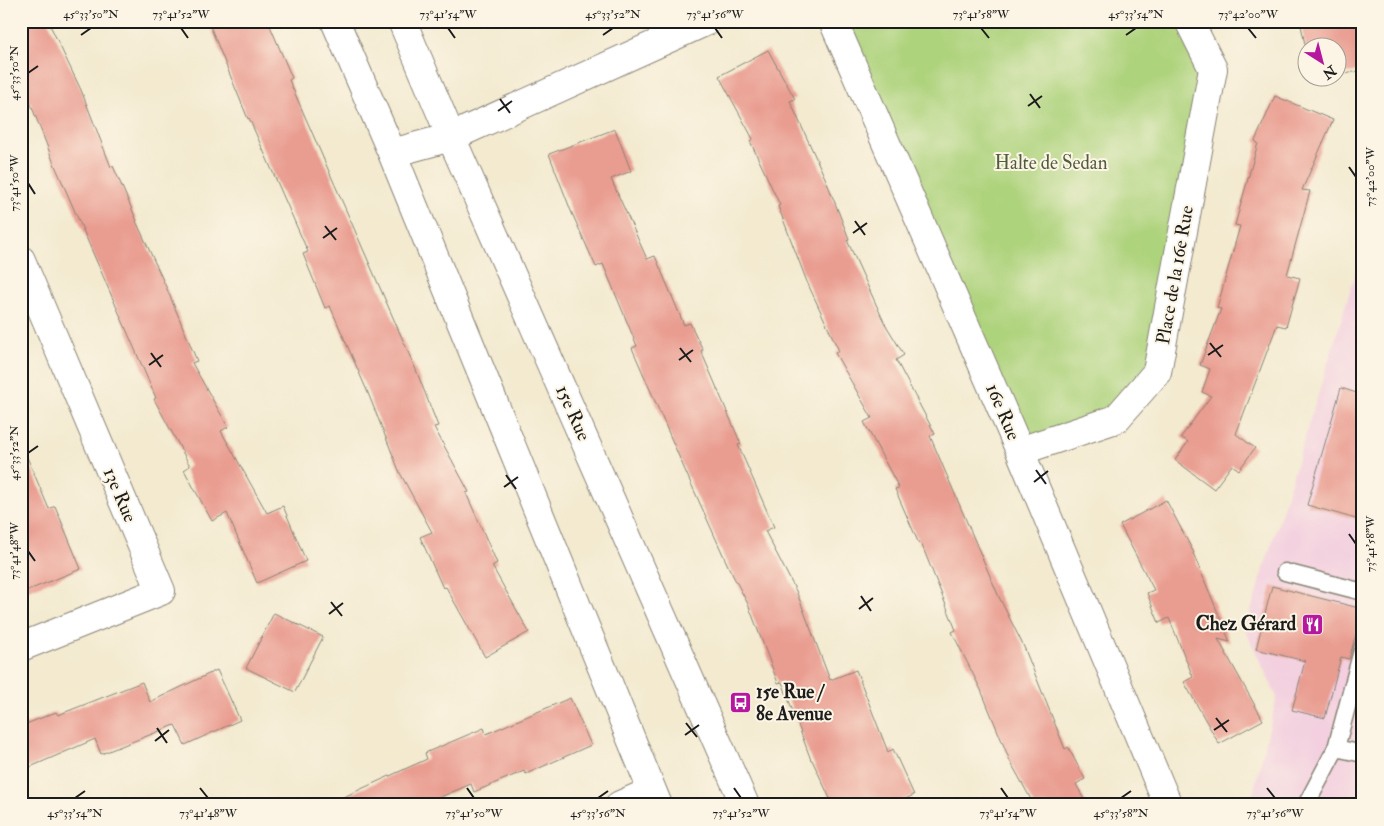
<svg xmlns="http://www.w3.org/2000/svg" width="1384" height="826" viewBox="0 0 1384 826" font-family="'IM FELL Double Pica',serif">
<rect width="100%" height="100%" fill="#fcf5e5"/>
<filter id="ink" filterUnits="userSpaceOnUse"><feTurbulence type="fractalNoise" baseFrequency=".02" numOctaves="2"/><feDisplacementMap in="SourceGraphic" scale="10" xChannelSelector="R" yChannelSelector="G"/><feConvolveMatrix kernelMatrix="1 2 1 2 8 2 1 2 1" color-interpolation-filters="sRGB"/></filter>
<filter id="wash" filterUnits="userSpaceOnUse"><feTurbulence type="fractalNoise" baseFrequency=".0096" numOctaves="4" result="noise"/><feDisplacementMap in="SourceGraphic" scale="20" xChannelSelector="R" yChannelSelector="G"/><feGaussianBlur stdDeviation="1.12" result="paint"/><feColorMatrix in="noise" values="0 0 0 0 0 0 0 0 0 0 0 0 0 0 0 0 0 1.4 0 .05"/><feComposite in="paint" operator="in"/></filter>
<g filter="url(#wash)">
<rect width="100%" height="100%" fill="#f3ead0"/>
<path fill="#f3cfdf" d="M1363,249V786L1358,805H1250L1277,697L1245,630Z"/>
<path fill="#aed37d" stroke="#65784c" d="M833,21H1189L1213,69L1157,372L1116,419L1020,451Z"/>
<g id="blocks">
<path fill="#e99c90" d="M21,21H48L81,90L111,167L113,166L137,221H136L167,289L197,361L192,363L228,427L221,431L267,513L283,506L306,561L257,583L227,513L212,521L184,470L190,466L154,399L156,398L53,161L30,102L28,103L21,89Z
M208,21H268L292,78L289,80L416,370L438,426L434,427L469,492L466,493L497,563L492,566L529,632L485,657L446,587L443,588L420,537L432,532L400,473L368,393L330,306L325,308L303,254L308,252L249,118L248,119Z
M1300,21H1363V70L1336,76V48H1306V49Z
M768,50L795,99L790,101L826,180L849,239L847,240L884,322L904,355L896,360L935,434L930,436L999,597L1024,647L1065,749L1068,747L1085,779L1076,784L1087,805H1034L1010,761L981,690L952,632L956,630L921,543L919,544L895,489L899,488L864,422L872,418L835,353L839,351L807,282L778,206L780,205L750,141L753,139L719,76Z
M1275,96L1333,120L1302,190L1310,191L1287,275L1300,278L1286,327L1277,325L1236,434L1255,448L1239,470L1232,465L1214,489L1175,460L1188,442L1181,437L1211,396L1202,392L1210,369L1200,365L1221,309L1217,308L1240,226L1235,225L1258,143L1255,141Z
M615,129L631,171L611,179L647,259L655,256L684,325L690,323L703,350L701,351L741,444L738,445L774,527L765,531L797,593L830,680L856,670L888,752L893,749L914,795L892,805H833L812,760H811L782,682L778,683L748,604L729,568L684,468L632,348L637,346L603,264L596,267L571,211L549,154Z
M1341,388L1363,395V521L1307,505Z
M21,443L49,509L55,506L81,569L21,593Z
M1166,500L1194,553H1193L1230,642L1218,639L1263,720L1219,744L1184,682L1193,677L1169,618L1159,623L1147,593L1154,590L1120,525Z
M1272,586L1363,609L1349,659L1341,657L1325,718L1292,710L1305,661L1256,649Z
M274,613L323,637L295,692L246,668Z
M217,670L240,720L185,745L175,725L101,754L95,739L21,771V726L56,712L58,715L142,682L150,702Z
M570,698L591,745L526,774L524,771L474,792L471,784L422,805H326L427,759L425,753L484,728L486,734Z"/>
</g>
</g>
<g filter="url(#ink)">
<use href="#blocks" fill-opacity="0" stroke="#888376" stroke-width="1"/>
<g fill="none" stroke-linecap="round" stroke-linejoin="round">
<defs>
<path id="service" d="M1285,572L1363,592
M1336,748L1363,754
M1306,805L1336,748L1363,647"/>
<path id="minor" d="M335,21L392,153L658,805
M402,21L451,137L745,805
M833,21L1020,451L1168,805
M392,153L451,137L707,21
M21,260L161,591L21,647
M1020,451L1116,419L1157,372L1213,69L1189,21
M620,805L652,791"/>
</defs>
<use href="#service" stroke="#888376" stroke-width="19"/>
<use href="#minor" stroke="#888376" stroke-width="30"/>
<use href="#service" stroke="#fff" stroke-width="16"/>
<use href="#minor" stroke="#fff" stroke-width="28"/>
</g>
</g>
<path fill="none" stroke="#1c1c1c" stroke-width="2" d="M181,28L188,38M448,28L455,38M715,28L722,38M981,28L989,38M1248,28L1256,38M81,35L91,28M603,35L613,28M1126,35L1136,28M28,73L38,66M1030,94L1040,108M500,99L510,113M1028,106L1042,96M498,111L512,101M1349,167L1356,177M28,183L35,194M855,221L865,235M325,226L336,240M853,233L867,223M323,238L337,228M1210,343L1221,357M680,348L691,362M151,353L161,367M1208,355L1223,345M679,360L693,350M149,365L163,355M28,453L38,446M1036,470L1046,484M506,475L516,489M1034,482L1048,471M504,487L518,477M1349,534L1356,544M28,551L35,561M861,596L871,611M331,602L342,616M859,609L873,598M329,614L343,603M1216,718L1227,732M686,723L697,737M157,728L167,743M1214,730L1229,720M685,735L699,725M155,741L169,730M200,788L208,798M467,788L474,798M734,788L741,798M1001,788L1008,798M1267,788L1275,798M75,798L85,791M598,798L608,791M1121,798L1131,791"/>
<defs>
<symbol id="restaurant-square" viewBox="-11 -11 22 22"><rect x="-9" y="-9" width="18" height="18" rx="4" fill="#b5179e" stroke="#fcf5e5"/><path d="M-5-6h1v4h1v-4h1v4h1v-4h1v5L-1.5 .5V6h-2V.5L-5-1ZM5-6V6H3V1.5H1.5Q1.5-4 5-6Z" fill="#fff"/></symbol>
<symbol id="bus-square" viewBox="-11 -11 22 22"><rect x="-9" y="-9" width="18" height="18" rx="4" fill="#b5179e" stroke="#fcf5e5"/><path d="M-5-6H5V4H4V6H2V4H-2V6H-4V4H-5ZM-3.5-4V0h7V-4ZM-3.5 1.2v1.5H-2V1.2ZM2 1.2v1.5H3.5V1.2Z" fill="#fff"/></symbol>
</defs>
<g fill-rule="evenodd">
<use href="#restaurant-square" x="1300" y="612" width="25" height="25"/>
<use href="#bus-square" x="728" y="690" width="25" height="25"/>
</g>
<g text-anchor="middle" dominant-baseline="central" stroke-width="4" stroke-linejoin="round" paint-order="stroke">
<g font-size="19" fill="#4f5c3e" stroke="#fcf5e5">
<text x="1051" y="163">Halte de Sedan</text>
</g>
<g font-size="19" fill="#1c1c1c" stroke="#fcf5e5">
<text transform="translate(1175 275) rotate(-80)">Place de la 16e Rue</text>
<text transform="translate(1003 412) rotate(67)">16e Rue</text>
<text transform="translate(573 413) rotate(66)">15e Rue</text>
<text transform="translate(120 495) rotate(67)">13e Rue</text>
</g>
<g font-size="19" font-weight="bold" fill="#1c1c1c" stroke="#fcf5e5" text-anchor="end">
<text x="1296" y="624">Chez Gérard</text>
<text x="756" y="692" text-anchor="start">15e Rue /<tspan x="756" dy="22">8e Avenue</tspan></text>
</g>
</g>
<rect width="1384" height="826" fill="none" stroke="#fcf5e5" stroke-width="55"/>
<g transform="translate(1322 62) rotate(144)"><circle r="24" fill="#fcf5e5" stroke="#a29e95"/>
<path d="M0-4L9 19L0 12L-9 19Z" fill="#b5179e"/>
<text y="-8" font-size="14" font-weight="bold" text-anchor="middle" fill="#1c1c1c">N</text>
</g>
<rect x="28" y="28" width="1328" height="770" fill="none" stroke="#1c1c1c" stroke-width="2"/>
<g font-size="12" text-anchor="middle" fill="#1c1c1c">
<text x="91" y="18">45°33'50"N</text>
<text x="181" y="18">73°41'52"W</text>
<text x="448" y="18">73°41'54"W</text>
<text x="613" y="18">45°33'52"N</text>
<text x="715" y="18">73°41'56"W</text>
<text x="981" y="18">73°41'58"W</text>
<text x="1136" y="18">45°33'54"N</text>
<text x="1248" y="18">73°42'00"W</text>
<text transform="translate(14 73) rotate(-90)" y="4">45°33'50"N</text>
<text transform="translate(1370 177) rotate(-90)" y="4">73°42'00"W</text>
<text transform="translate(14 183) rotate(-90)" y="4">73°41'50"W</text>
<text transform="translate(14 453) rotate(-90)" y="4">45°33'52"N</text>
<text transform="translate(1370 544) rotate(-90)" y="4">73°41'58"W</text>
<text transform="translate(14 551) rotate(-90)" y="4">73°41'48"W</text>
<text x="75" y="817">45°33'54"N</text>
<text x="208" y="817">73°41'48"W</text>
<text x="474" y="817">73°41'50"W</text>
<text x="598" y="817">45°33'56"N</text>
<text x="741" y="817">73°41'52"W</text>
<text x="1008" y="817">73°41'54"W</text>
<text x="1121" y="817">45°33'58"N</text>
<text x="1275" y="817">73°41'56"W</text>
</g>
</svg>
